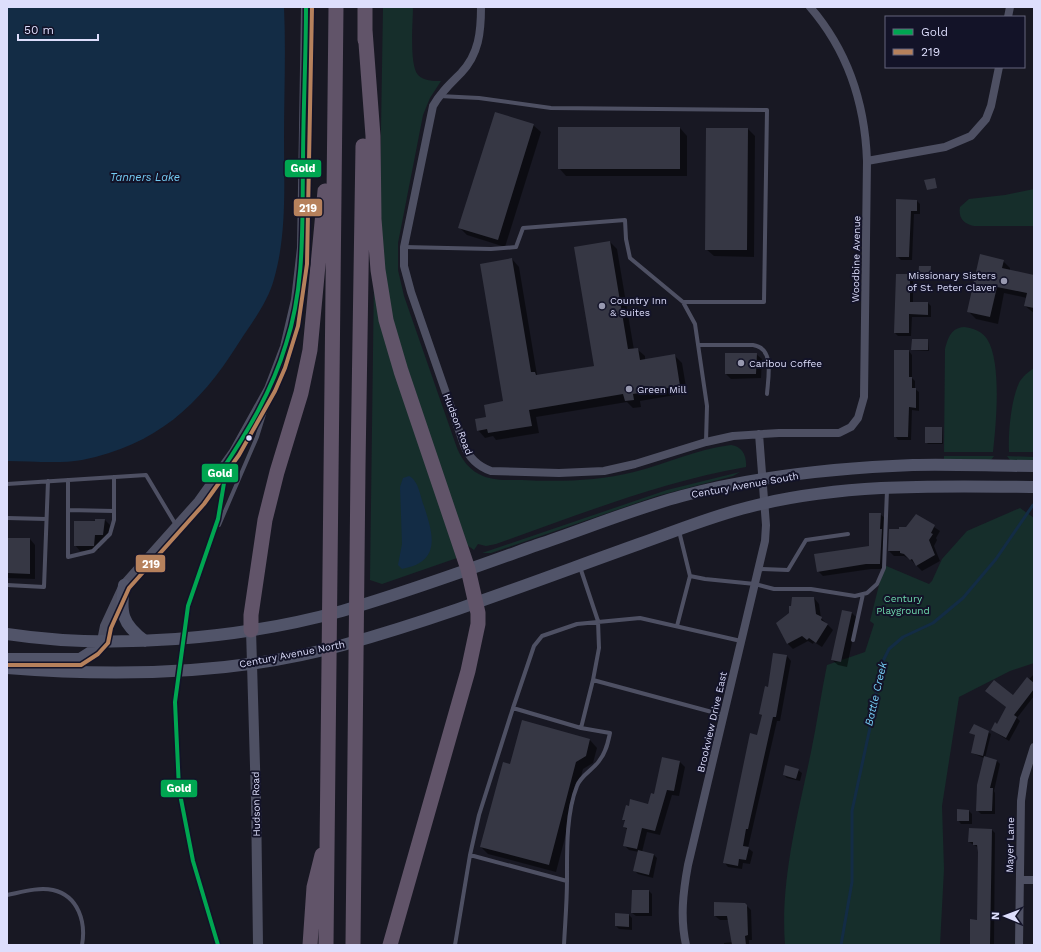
<svg xmlns="http://www.w3.org/2000/svg" width="1041" height="952" viewBox="0 0 1041 952" font-family="'Work Sans',sans-serif">
<rect width="100%" height="100%" fill="#181823"/>
<path fill="#162e2b" d="M383,7H413C413,21 409,65 418,75C424,81 433,81 441,81L430,98L423,115L398,243V270L404,296L457,448C462,460 470,471 483,476C495,481 509,480 522,480C560,482 597,481 634,472C666,464 697,449 731,445C742,446 747,456 746,467C660,482 578,515 496,544L486,546L478,544L474,550L467,545L397,341L383,266L380,190Z
M1034,189V226H974C964,224 958,218 960,207L969,199L1005,195Z
M374,276L457,558L382,584L370,580Z
M964,327C973,328 982,331 987,339C1002,362 996,425 993,452H944L945,349C948,338 951,328 964,327Z
M1034,368V452H1009C1008,434 1011,400 1019,383C1022,377 1028,372 1034,368Z
M944,456H994L991,460L944,459Z
M1007,456L1034,457V460H1010Z
M740,472L733,476L657,496L491,553H482L667,490Z
M1020,508L1034,518V663L1010,671L959,697L942,806L944,869L940,945H785C780,880 798,815 811,752C817,723 821,694 827,665L865,652L874,624L870,621L884,565L929,584L932,581L942,559L967,531Z"/>
<path fill="#132c45" d="M7,7H284C286,51 284,95 284,139C284,185 287,234 274,279C268,302 251,324 238,344C199,406 156,445 82,460C58,464 32,461 7,461Z
M409,476C419,481 420,496 424,506C433,534 442,562 402,569L398,565L402,544L400,487L403,478Z"/>
<path fill="#0007" d="M533,125L541,132L505,247L467,235L460,228Z
M680,128L687,136V176H566L559,168Z
M748,129L755,136L754,257L714,256L706,249Z
M897,200L917,201L920,204V214H914L912,260H901L897,256Z
M610,242L617,249L634,350L637,349L645,356V360L675,356L682,363L687,393L640,401L641,407L633,408L627,402L536,417L539,433L496,440L493,436L485,438L478,430L504,402L512,259L519,267L537,375L538,376L595,366Z
M1003,261L1010,268V271L1034,276V313L1025,306L1027,298L1004,293L998,324L976,319L968,311Z
M930,267L931,280H921L919,278Z
M897,275H910L913,278V303H928L931,306V317H912L911,336H898L895,333Z
M928,340L929,351L912,350Z
M909,351L912,355V378L915,381V389L919,392V411L912,410L911,440H898L895,436Z
M756,354L762,359L761,378L731,379L726,374Z
M942,428L943,444H928L926,442Z
M880,514L886,519L885,569H871L823,576L818,571L870,547Z
M916,515L940,531L936,538L937,540L934,546L940,561L922,571L911,560L904,556H894L889,551L900,530L906,528Z
M105,520L110,525L108,540H100L99,550L80,551L75,545V522Z
M7,539H30L35,545V579L7,578Z
M814,598L819,604L821,618L833,630L822,647L814,642L813,644L808,641L793,649L788,644L777,623Z
M843,612L852,613L857,618L847,667L838,665L832,660Z
M787,656L791,661L780,721H777L748,848L753,852L750,864L743,863L742,869L728,867L724,862L758,736L763,716L760,714L768,688Z
M1034,674V696L1017,718L1020,721L1009,741L992,730L998,725L1013,696Z
M971,732H988L991,734L985,758L997,761L1000,764L994,791L995,793V814H981L977,810L984,758L972,753L976,736Z
M590,740L597,748L593,763L583,769L556,872L488,854L481,847L510,765Z
M680,762L685,767L679,796L672,795L660,835L647,832L642,852L654,855L657,858L653,878L638,874L635,871L639,852L629,850L624,845L628,830L624,827L626,822L623,819L649,805Z
M798,770L802,773L800,781L787,778L784,775Z
M968,810L972,814V824H961L958,820Z
M992,830L995,833L994,945H971L978,921L979,848L969,842Z
M649,891L652,894V916H636L632,913Z
M745,904L751,910L752,940H749V945H724V943L733,942L729,920H720L715,916Z
M629,915L632,918V930L619,929L616,926Z"/>
<g fill="none" stroke-linecap="round" stroke-linejoin="round">
<path stroke="#132c45" stroke-width="3" d="M841,945L852,882V811L871,723L881,665L889,649L903,637L933,623L963,598L996,559L1033,505"/>
</g>
<path fill="#363744" d="M495,112L534,124L498,240L458,228Z
M558,127H680V169H558Z
M706,128H748L747,250H705Z
M935,178L937,188L927,190L924,180Z
M896,199L917,200V211H911L909,257H896Z
M610,241L628,349L638,348L640,360L675,354L680,386L633,394L634,400L625,401L623,394L529,410L532,426L488,433L487,429L477,431L475,419L486,417L484,405L503,401L480,264L512,258L531,372H535L536,375L594,366L574,247Z
M980,254L1004,260L1002,268L1034,275V308L1024,306L1027,293L997,287L990,317L967,312Z
M919,266H931L930,279H918Z
M896,274H910V302H928V315L909,314V333H894Z
M912,339H928V350H911Z
M894,350H909V377H912V388H916V408L909,407L908,437H894Z
M725,353H757L756,374H725Z
M925,427H942V443H925Z
M869,513H881L880,529H882L880,564H866L817,572L814,554L869,546Z
M916,514L935,525L931,533L933,534L929,540L935,555L916,566L912,559L910,560L904,554L900,553V551H888L889,529H899V527H906Z
M95,519H105L103,535H95L94,546H74V521H95Z
M7,538H30V574L7,573Z
M792,597H814L816,614L822,617L821,620L828,624L816,643L809,638L807,640L802,636L787,644L776,623L789,613V606H791Z
M842,610L852,612L841,662L831,660Z
M773,653L787,655L776,717H773L748,829H746L743,846L749,847L746,860L739,859L738,866L723,863L750,733L757,735L762,715L759,714L765,686L768,687Z
M1027,677L1034,683V689L1014,715L1017,717L1006,738L991,730L995,722L997,724L1006,707L985,691L994,680L1013,695Z
M522,720L590,739L586,756L576,762L549,865L480,847L503,762L510,764Z
M974,724L989,731L983,756L971,753L975,735L969,733Z
M984,756L997,760L990,788H993L992,811H976L977,785Z
M662,757L680,761L674,791L667,790L655,831L642,828L637,849L623,846L627,828L623,827L625,820H622L626,805L629,806L630,799L648,804L651,793L654,794Z
M785,765L799,769L796,779L783,775Z
M957,809L969,810V821H957Z
M969,828L992,829L990,945H970V919L977,920L978,852L977,845H973V842H968Z
M638,850L654,854L649,875L633,871Z
M632,890H649V913H631Z
M714,902L745,903L747,905L748,935L745,936L746,945H732L727,916H714Z
M615,913L629,914V927L615,926Z"/>
<g fill="none" stroke-linecap="round" stroke-linejoin="round">
<path stroke="#4e5063" stroke-width="4" d="M439,96L479,98L551,108L767,110L764,302H683
M404,247L491,249L516,247L523,228L625,220L626,239L630,258L683,302L695,324L707,406L706,442
M698,345H753C775,348 768,378 767,394
M68,480V557L93,551L110,534L114,520V477
M7,484L146,475L176,525
M68,510L114,511
M7,518L46,519
M219,525L257,437L270,395
M580,567L598,621L599,648L593,680L723,715
M759,569L788,570L806,540L848,534
M690,576L705,579L755,584L774,589H811L855,596L867,593L877,584L884,568L887,490
M7,585L44,587L48,481
M677,626L690,576L679,531
M853,640L863,594
M513,708L534,646L542,636L577,624L640,618L741,641
M581,728L593,680
M470,855L567,881
M7,895C22,892 38,887 53,890C79,896 86,923 82,945
M218,945L193,861L179,789L175,702L188,606L218,519L224,483L220,474
M455,945L470,855L479,815L513,708L581,728L610,733C608,742 606,753 599,761C593,770 581,775 577,786C566,814 567,851 567,880C567,902 565,924 564,945"/>
<path stroke="#4e5063" stroke-width="8" d="M481,7C481,32 479,54 461,73C450,84 440,93 433,106L404,247V266L411,292L464,445C469,458 477,466 491,471L559,473L604,471L635,464L706,442L733,436L779,433H839L851,427L858,418L864,397L867,161C865,104 848,51 810,7
M1008,17L1010,7
M867,161L945,147L971,136L986,119L991,106L999,67
M1020,880H1034
M686,945C680,918 683,892 688,865L765,541L766,525L759,434
M1019,945L1021,801L1024,779L1034,747"/>
<path stroke="#4e5063" stroke-width="10" d="M251,630L256,800L258,945
M102,641L105,626L124,585L199,501L234,452L269,389L285,347L296,300L302,248L306,7"/>
<path stroke="#515469" stroke-width="12" d="M124,585C120,613 122,624 145,641
M7,634C112,650 240,639 342,611C408,592 473,568 537,545C585,529 633,509 682,496C756,476 836,468 913,465C953,464 994,466 1034,466
M7,659H80L94,650L102,641
M7,668C118,677 235,675 343,645C444,617 541,579 639,544C676,531 712,516 749,507C842,483 939,486 1034,487"/>
<path stroke="#615469" stroke-width="15" d="M365,30L373,136L374,219L378,270L386,320L401,371L468,569L478,613V624L468,671L390,945
M365,40V7
M251,630V615L265,520L277,472L301,393L310,350L325,191
M310,945L314,887L322,855
M326,945L336,7
M353,945L358,467L363,146"/>
<defs>
<path id="bus-1" d="M218,945L193,861L179,789L175,702L188,606L218,519L224,483L220,473C247,433 272,391 286,344C305,286 302,225 303,164C303,112 306,59 306,7"/>
<path id="bus-2" d="M7,665H81L98,654L108,643L111,628L129,588L204,504L239,455L275,391L285,368L298,326L307,264L312,7"/>
</defs>
<use href="#bus-1" stroke="#131328" stroke-width="7"/>
<use href="#bus-2" stroke="#131328" stroke-width="7"/>
<use href="#bus-1" stroke="#00a651" stroke-width="4"/>
<use href="#bus-2" stroke="#b6815c" stroke-width="4"/>
</g>
<g fill="#9899b0" stroke="#131328" stroke-width="1.5">
<circle cx="1004" cy="281" r="4"/>
<circle cx="602" cy="306" r="4"/>
<circle cx="741" cy="363" r="4"/>
<circle cx="629" cy="389" r="4"/>
</g>
<circle fill="#dddefc" stroke="#131328" stroke-width="1.5" cx="249" cy="438" r="3.5"/>
<g text-anchor="middle" dominant-baseline="central" stroke-width="4" stroke-linejoin="round" paint-order="stroke">
<g font-size="10" fill="#dddefc" stroke="#131328">
<text transform="translate(856 259) rotate(-89)">Woodbine Avenue</text>
<text transform="translate(458 424) rotate(69)">Hudson Road</text>
<text transform="translate(745 485) rotate(-10)">Century Avenue South</text>
<text transform="translate(292 654) rotate(-11)">Century Avenue North</text>
<text transform="translate(712 722) rotate(-77)">Brookview Drive East</text>
<text transform="translate(256 804) rotate(-91)">Hudson Road</text>
<text transform="translate(1010 845) rotate(-89)">Mayer Lane</text>
</g>
<g font-size="10" fill="#dddefc" stroke="#131328" text-anchor="start">
<text x="996" y="275" text-anchor="end">Missionary Sisters<tspan x="996" dy="12">of St. Peter Claver</tspan></text>
<text x="610" y="300">Country Inn<tspan x="610" dy="12">&amp; Suites</tspan></text>
<text x="749" y="363">Caribou Coffee</text>
<text x="637" y="389">Green Mill</text>
</g>
<g font-size="10" fill="#6ed7ac" stroke="#131328">
<text x="903" y="598">Century<tspan x="903" dy="12">Playground</tspan></text>
</g>
<g font-size="11" font-style="italic" fill="#74ccf3" stroke="#131328">
<text x="145" y="177">Tanners Lake</text>
<text transform="translate(876 694) rotate(-77)">Battle Creek</text>
</g>
</g>
<g stroke="#131328" stroke-width="1.5">
<rect x="284" y="159" width="38" height="19" rx="4" fill="#00a651"/>
<rect x="293" y="198" width="30" height="19" rx="4" fill="#b6815c"/>
<rect x="201" y="463" width="38" height="20" rx="4" fill="#00a651"/>
<rect x="135" y="554" width="31" height="19" rx="4" fill="#b6815c"/>
<rect x="160" y="779" width="38" height="19" rx="4" fill="#00a651"/>
</g>
<g font-size="11" text-anchor="middle" font-weight="bold" fill="#fff">
<text x="303" y="172">Gold</text>
<text x="308" y="212">219</text>
<text x="220" y="477">Gold</text>
<text x="151" y="568">219</text>
<text x="179" y="792">Gold</text>
</g>
<rect width="1041" height="952" fill="none" stroke="#dddefc" stroke-width="16"/>
<rect x="885" y="16" width="140" height="52" fill="#131328" stroke="#64647d"/>
<rect x="893" y="29" width="20" height="6" fill="#00a651" stroke="#64647d"/>
<text x="921" y="36" font-size="12" fill="#dddefc">Gold</text>
<rect x="893" y="49" width="20" height="6" fill="#b6815c" stroke="#64647d"/>
<text x="921" y="56" font-size="12" fill="#dddefc">219</text>
<g transform="translate(1005 916) rotate(271)" stroke="#131328" stroke-width="3" paint-order="stroke">
<path d="M0-3L7 15L0 10L-7 15Z" fill="#dddefc"/>
<text y="-6" font-size="11" font-weight="bold" text-anchor="middle" fill="#dddefc">N</text>
</g>
<path d="M18 34v6h80v-6" fill="none" stroke="#dddefc" stroke-width="2"/>
<text x="24" y="34" font-size="12" fill="#dddefc" stroke="#131328" stroke-width="3" paint-order="stroke">50 m</text>
</svg>
